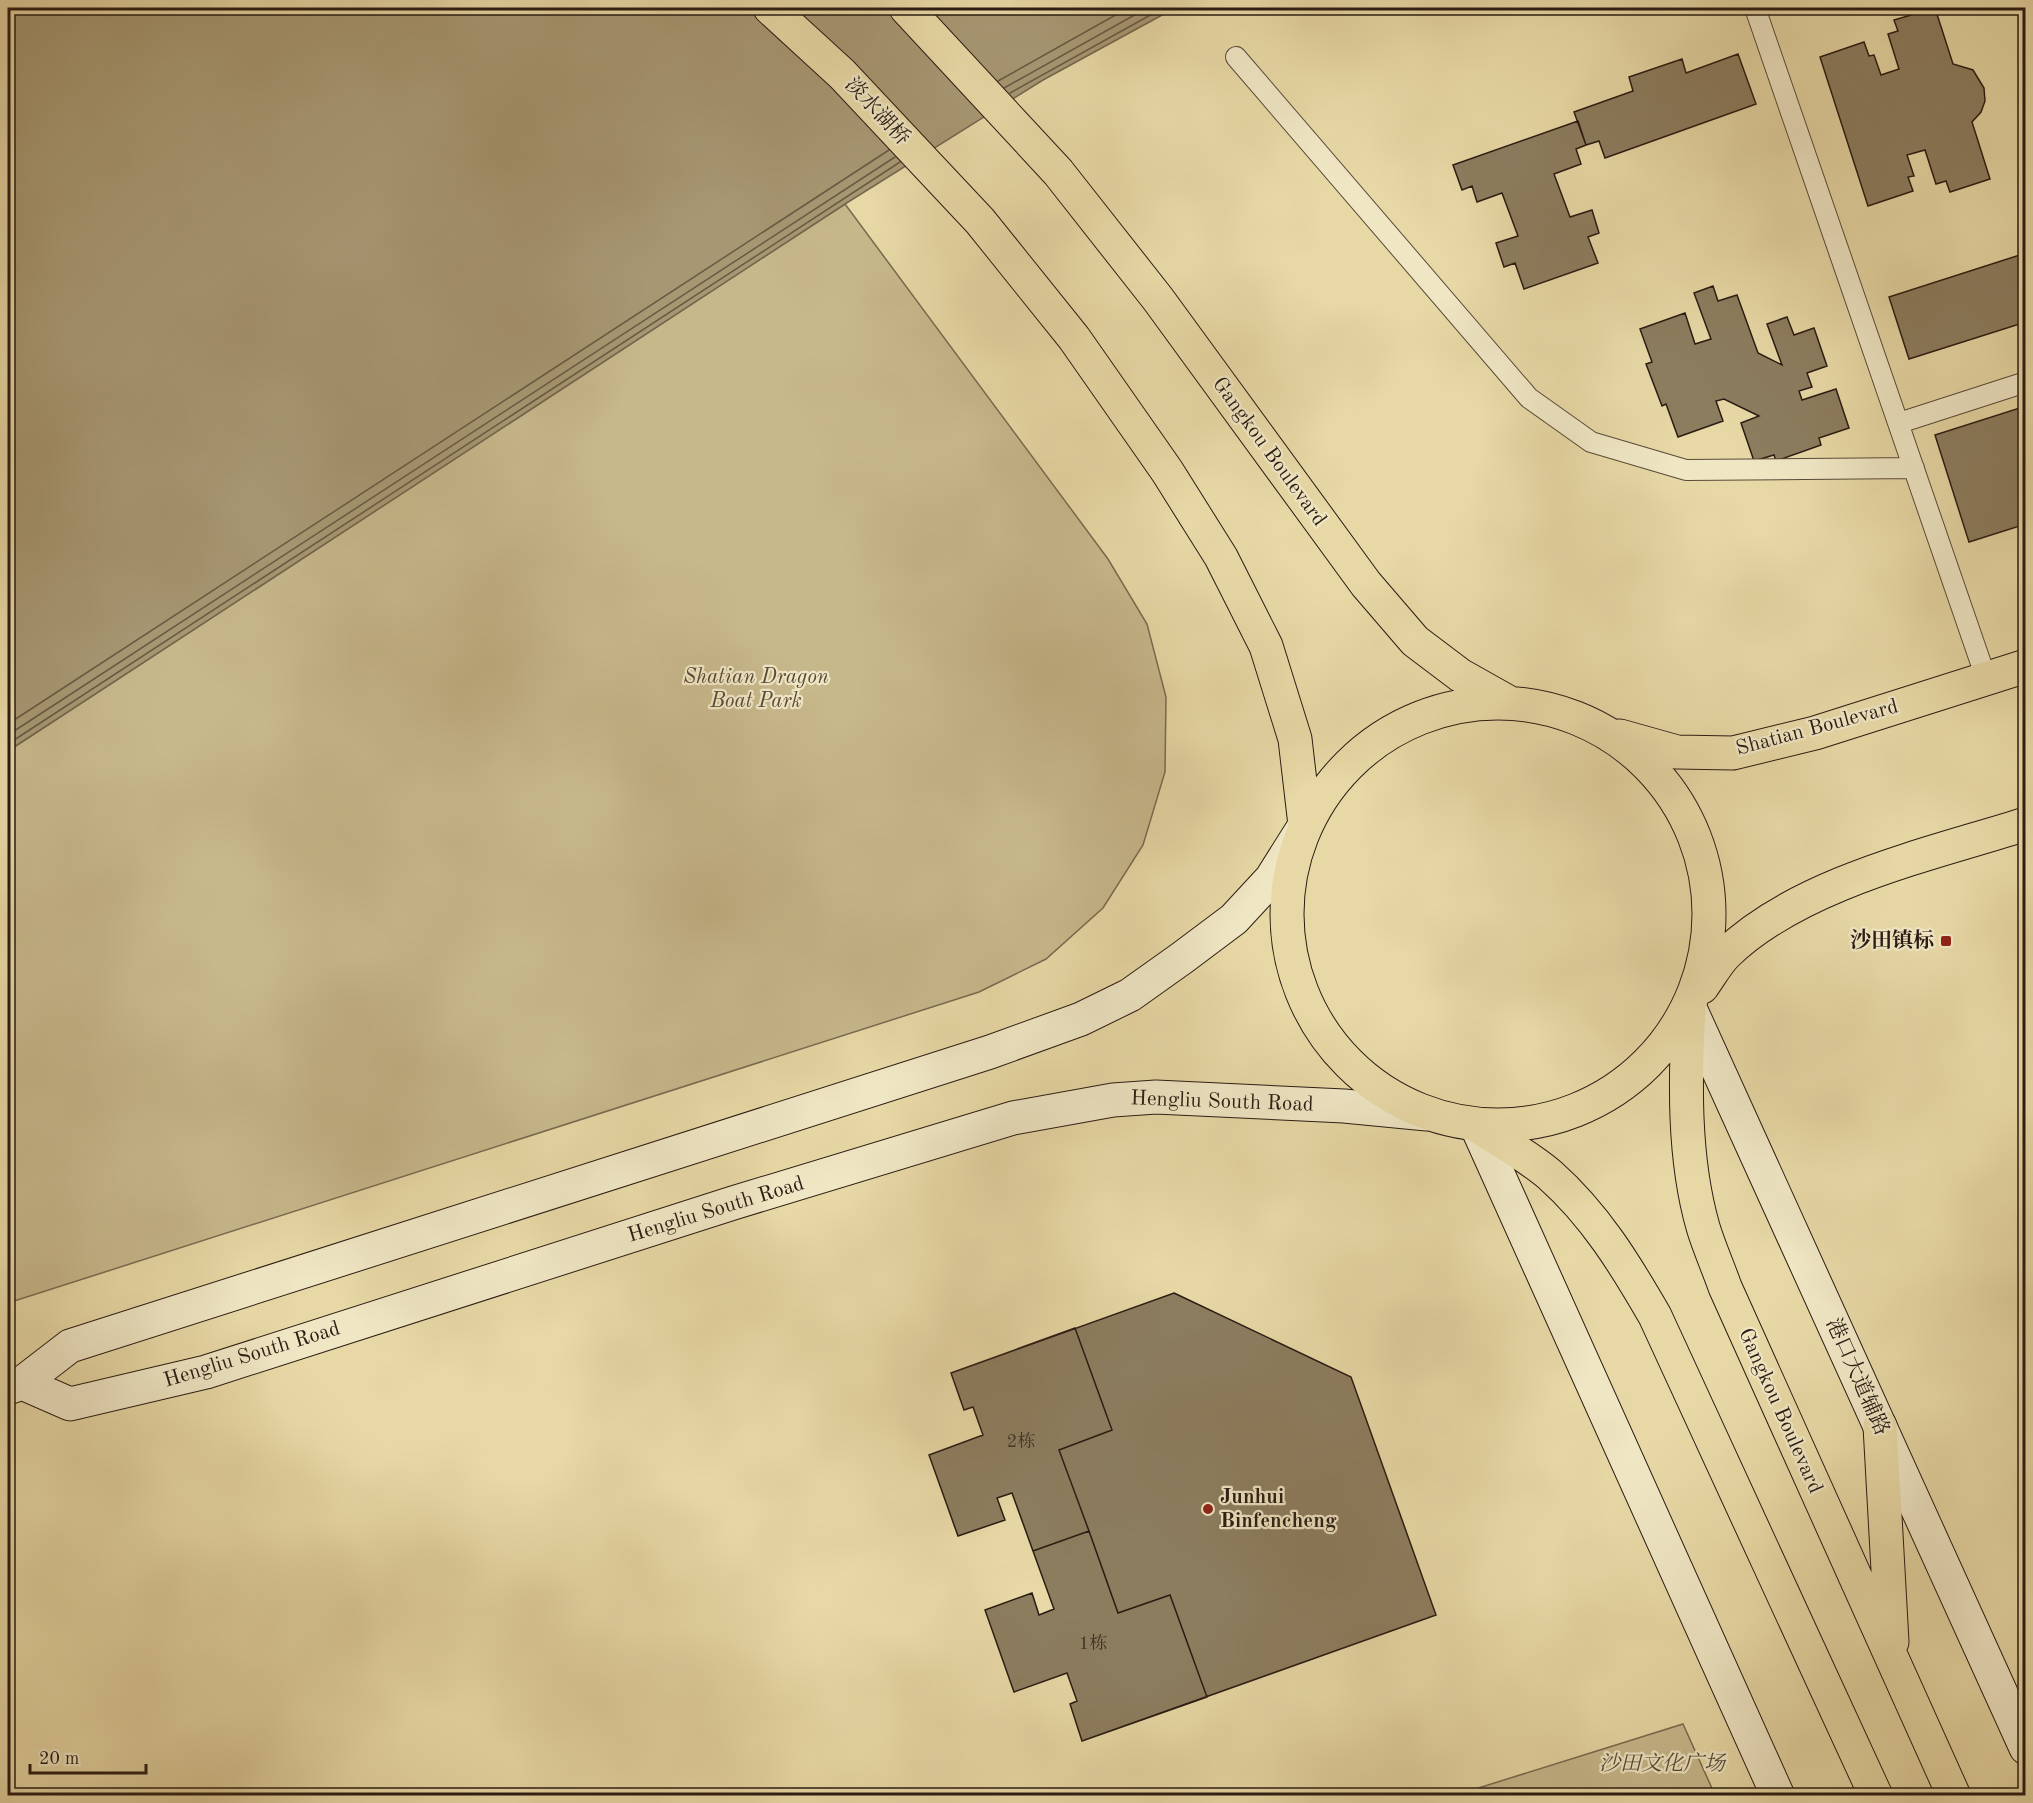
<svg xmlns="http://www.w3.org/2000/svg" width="2033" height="1803" viewBox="0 0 2033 1803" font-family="'Old Standard TT','Noto Serif SC',serif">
<rect width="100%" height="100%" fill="#e7d8a5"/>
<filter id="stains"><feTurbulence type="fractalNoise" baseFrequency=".00333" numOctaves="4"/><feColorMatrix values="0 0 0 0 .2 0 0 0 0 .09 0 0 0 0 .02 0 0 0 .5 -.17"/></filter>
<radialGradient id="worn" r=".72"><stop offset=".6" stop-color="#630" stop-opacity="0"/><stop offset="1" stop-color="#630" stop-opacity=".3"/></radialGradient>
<path fill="#c7b88c" stroke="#786a50" stroke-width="1.5" d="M845,204L1108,559L1147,624L1166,697L1165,772L1143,845L1103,908L1046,959L979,992L8,1303V751Z
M1683,1724L1715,1795H1456Z"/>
<path fill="#a79873" stroke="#75664d" stroke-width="1.5" d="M8,8H1175L1043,80L845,204L8,751Z"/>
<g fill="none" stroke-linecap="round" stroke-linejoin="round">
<path stroke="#685a43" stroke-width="1.5" d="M998,81L1128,8
M1004,88L1147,8
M1010,93L1163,8
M8,724L889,150
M8,735L895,157
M8,744L900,162"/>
</g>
<path fill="#8c7d5f" stroke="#2a1b13" stroke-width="1.5" d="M1935,8L1953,64L1973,70L1984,88L1985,101L1981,112L1972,122L1990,179L1950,192L1946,181L1936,184L1925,150L1907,155L1914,176L1908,177L1913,191L1868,206L1820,57L1864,42L1869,56L1874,55L1881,75L1899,69L1888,34L1898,31L1894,20Z
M1738,54L1756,104L1605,158L1599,141L1586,145L1574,112L1633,91L1629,77L1682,59L1686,73Z
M1578,121L1586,145L1576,149L1581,164L1554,174L1570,217L1592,210L1599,233L1588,237L1598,263L1524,289L1515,263L1504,267L1496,243L1518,236L1502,193L1477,202L1472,186L1462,190L1453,165Z
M2026,253V322L1909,359L1889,297Z
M1713,286L1718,301L1737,295L1758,353L1782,365L1767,324L1787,317L1794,335L1814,328L1827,366L1807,373L1812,387L1799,391L1802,400L1836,389L1849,428L1819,438L1821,445L1776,461L1774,455L1754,461L1741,423L1759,416L1724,399L1716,401L1723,421L1678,437L1666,404L1662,406L1646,364L1652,362L1640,329L1685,313L1695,344L1711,339L1694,293Z
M2026,406V524L1969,542L1935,435Z
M1174,1293L1351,1377L1436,1615L1082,1741L1070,1704L1077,1701L1067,1673L1014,1692L985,1610L1032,1593L1039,1615L1054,1609L1012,1493L997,1498L1005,1520L958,1536L929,1455L983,1435L973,1407L964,1410L951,1373Z
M1075,1328L1112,1430L1059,1450L1089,1531L1033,1551L1012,1493L997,1498L1005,1520L958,1536L929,1455L983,1435L973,1407L964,1410L951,1373Z
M1089,1531L1118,1613L1170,1595L1207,1697L1082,1741L1070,1704L1077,1701L1067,1673L1014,1692L985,1610L1032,1593L1039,1615L1054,1609L1033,1551Z"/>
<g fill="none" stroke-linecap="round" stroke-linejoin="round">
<defs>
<path id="lane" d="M1755,8L1986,678
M1236,57L1529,398L1591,442L1686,470L1914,468
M1899,423L2026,382"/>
<path id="secondary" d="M1689,1006L2026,1748
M1476,1125L1778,1796
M22,1383L70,1404L206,1372L733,1203L1013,1118L1113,1100L1156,1097L1344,1106L1427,1114
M8,1388L22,1383L70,1346L990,1052L1081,1019L1130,995L1182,958L1234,919L1271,879L1305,825"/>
<path id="primary" d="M770,8L842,74L980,221L1074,338L1167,471L1221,557L1266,646L1295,739L1305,825
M906,8L1058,172L1158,299L1366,584L1415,641L1460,675L1508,702
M1287 914a211 211 0 1 1 422 0a211 211 0 1 1-422 0Z
M1620,736L1677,752L1733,753L1815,733L2026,666
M1702,987C1710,976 1717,963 1726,954C1799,883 1931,854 2026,824
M1689,1007C1685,1079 1683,1157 1703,1227C1709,1247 1718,1267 1725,1287L1954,1796
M1476,1125C1500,1141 1528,1156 1550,1175C1595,1215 1625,1264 1655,1316L1876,1796
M1880,1426L1892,1642"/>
</defs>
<use href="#lane" stroke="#594a38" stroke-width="22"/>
<use href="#secondary" stroke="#2a1b13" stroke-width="35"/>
<use href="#primary" stroke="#2a1b13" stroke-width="35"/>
<use href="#lane" stroke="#efe6c4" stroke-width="20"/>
<use href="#secondary" stroke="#efe6c4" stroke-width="33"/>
<use href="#primary" stroke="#e7d8a5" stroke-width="33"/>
</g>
<g fill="#8f2418" stroke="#efe6c4" stroke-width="2">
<rect x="1940" y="935" width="12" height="12" rx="3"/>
<circle cx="1208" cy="1509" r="6"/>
</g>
<g text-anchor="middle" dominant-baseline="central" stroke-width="4.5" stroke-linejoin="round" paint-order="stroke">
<g font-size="18" fill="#423426">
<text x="1021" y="1442">2栋</text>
<text x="1093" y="1644">1栋</text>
</g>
<g font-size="21" fill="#2a1b13" stroke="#efe6c4">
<text transform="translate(877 112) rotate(47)">淡水湖桥</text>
<text transform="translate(1269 452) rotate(54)">Gangkou Boulevard</text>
<text transform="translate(1817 728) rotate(-15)">Shatian Boulevard</text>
<text transform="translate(1222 1102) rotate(2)">Hengliu South Road</text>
<text transform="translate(716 1210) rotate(-17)">Hengliu South Road</text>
<text transform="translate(252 1355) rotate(-17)">Hengliu South Road</text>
<text transform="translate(1857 1377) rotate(66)">港口大道辅路</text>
<text transform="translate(1780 1411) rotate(66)">Gangkou Boulevard</text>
</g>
<g font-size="21" font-style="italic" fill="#594a37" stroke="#efe6c4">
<text x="756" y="677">Shatian Dragon<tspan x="756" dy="24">Boat Park</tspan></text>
<text x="1662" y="1764">沙田文化广场</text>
</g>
<g font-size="21" font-weight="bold" fill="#2a1b13" stroke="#efe6c4" text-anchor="end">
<text x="1934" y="941">沙田镇标</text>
<text x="1220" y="1497" text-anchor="start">Junhui<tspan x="1220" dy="24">Binfencheng</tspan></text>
</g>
</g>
<rect width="2033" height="1803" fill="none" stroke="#e7d8a5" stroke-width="30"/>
<rect x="9" y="9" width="2015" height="1785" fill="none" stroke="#2a1b13" stroke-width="3"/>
<rect x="15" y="15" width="2003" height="1773" fill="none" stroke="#2a1b13" stroke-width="1.5"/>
<path d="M30 1764v9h116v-9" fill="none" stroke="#2a1b13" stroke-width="3"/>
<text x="39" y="1764" font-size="18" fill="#2a1b13" stroke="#efe6c4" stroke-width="4.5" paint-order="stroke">20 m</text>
<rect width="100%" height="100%" filter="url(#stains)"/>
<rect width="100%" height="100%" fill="url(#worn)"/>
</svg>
